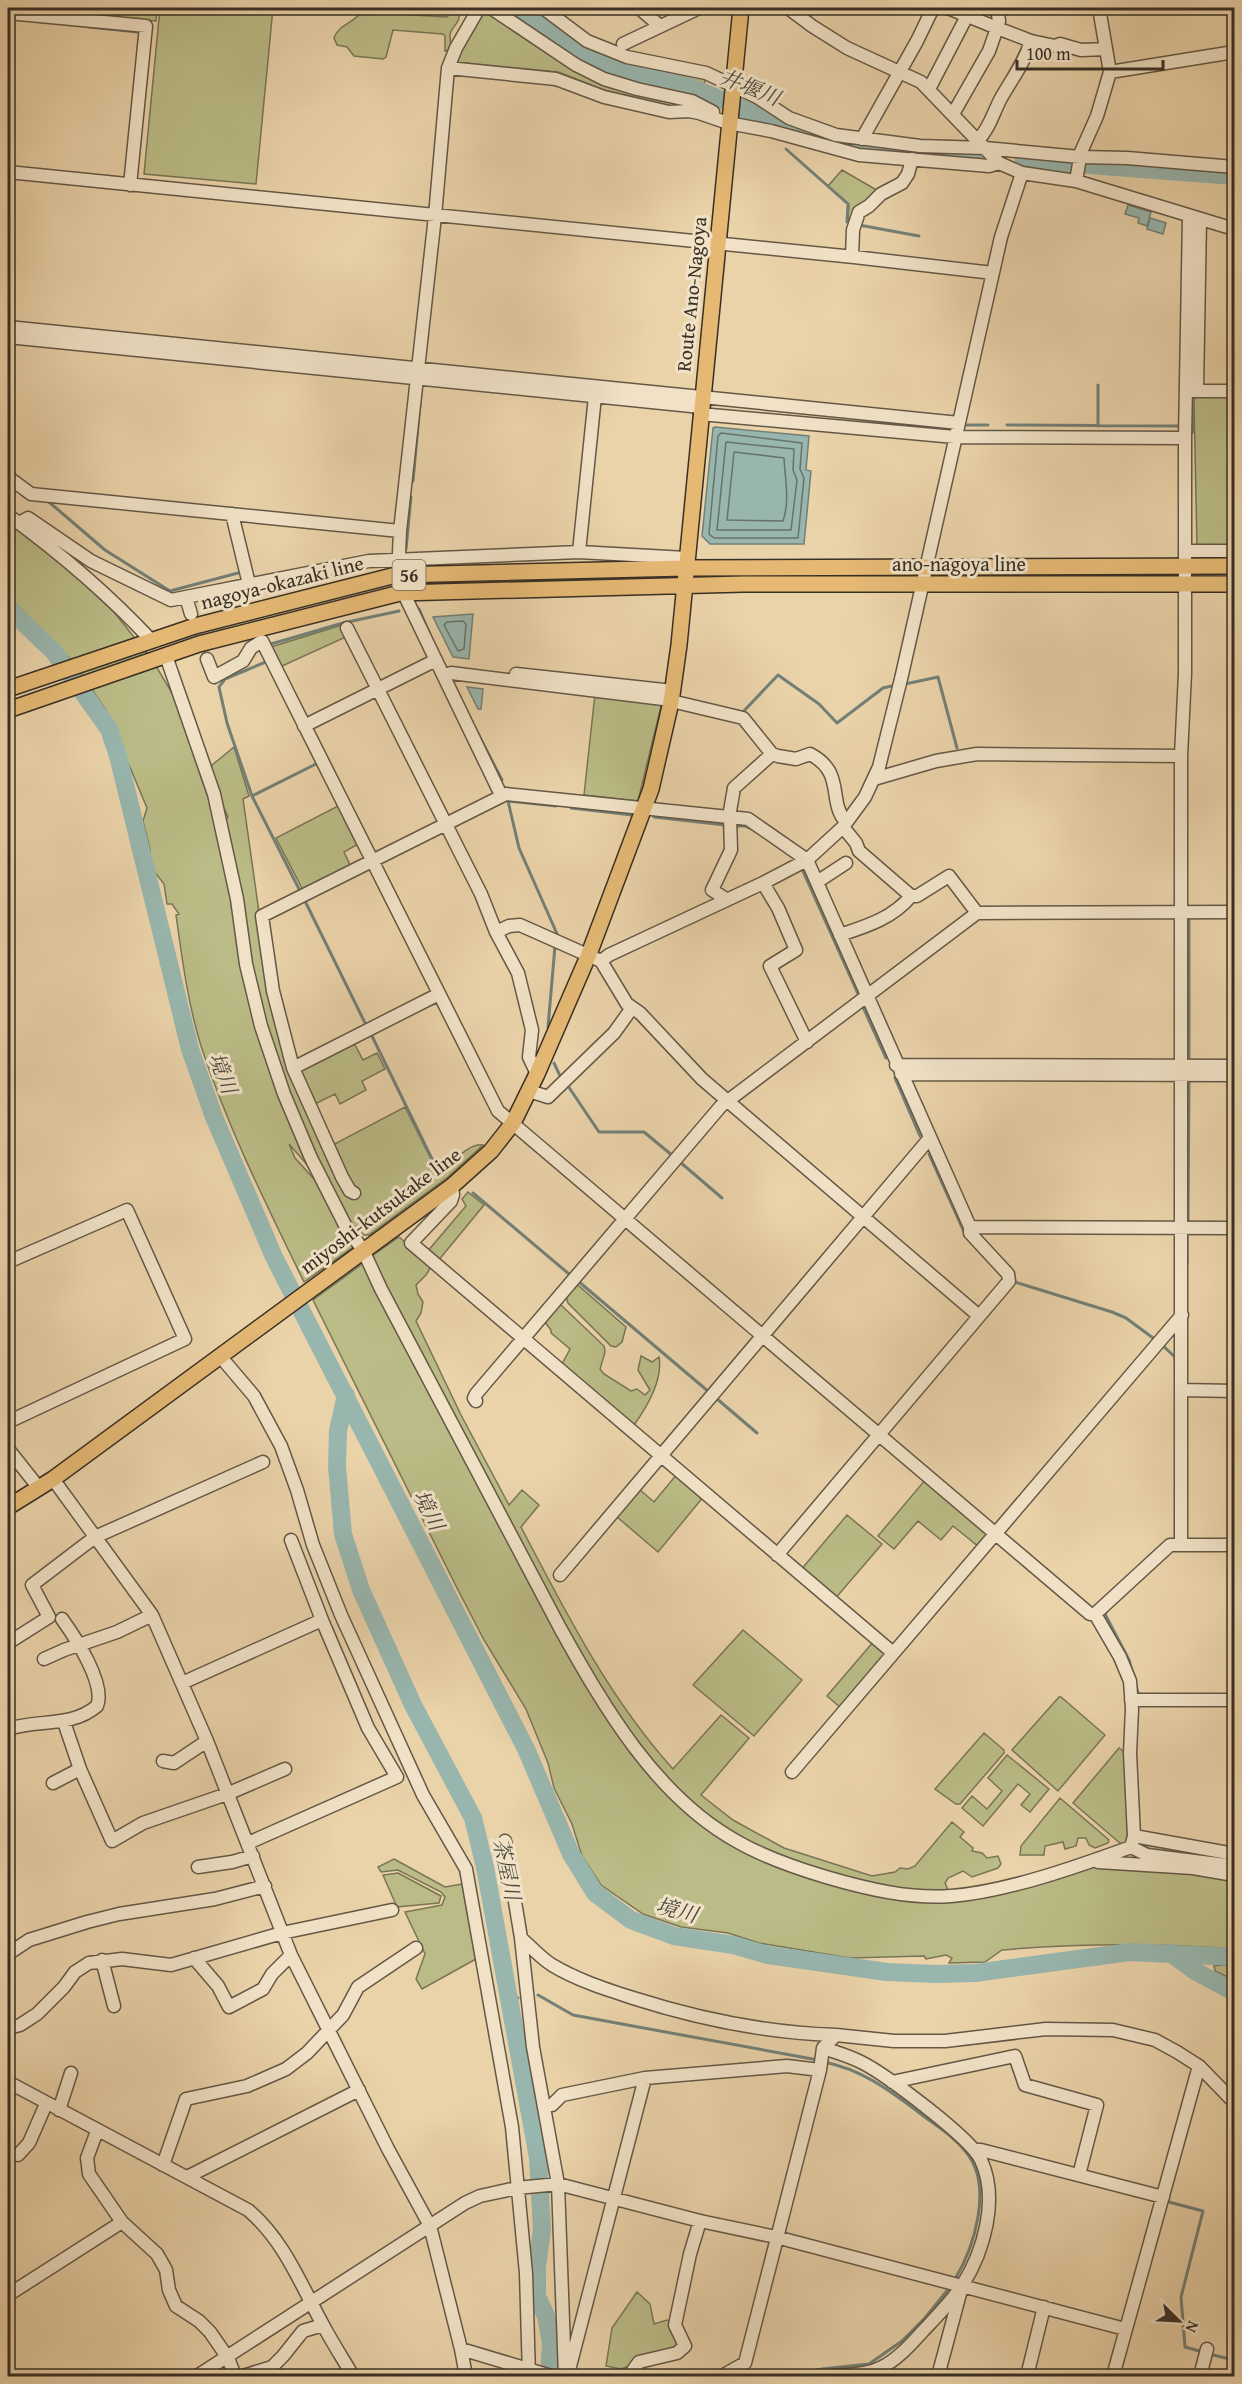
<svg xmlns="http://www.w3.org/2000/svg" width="1242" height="2384" viewBox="0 0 1242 2384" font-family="'Gentium Book Plus','Noto Serif JP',serif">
<rect width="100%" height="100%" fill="#ead2a9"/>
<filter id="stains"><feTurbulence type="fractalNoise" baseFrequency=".00333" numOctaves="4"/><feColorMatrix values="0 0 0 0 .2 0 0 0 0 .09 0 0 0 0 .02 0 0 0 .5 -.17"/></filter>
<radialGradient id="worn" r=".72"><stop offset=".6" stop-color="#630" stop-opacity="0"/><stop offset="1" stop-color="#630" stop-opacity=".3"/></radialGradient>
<path fill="#babb86" stroke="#797556" stroke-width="1.5" d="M103,8H157L156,21L102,16Z
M160,8H273L256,184L144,174Z
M453,8H460C461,25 451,26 450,35C450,41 452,43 449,50L445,51V36L443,34L393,30L386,57L383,59L354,56L347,47L337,45L334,38C339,24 353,24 361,12L447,17Z
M485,8L578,70L701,108L671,106L604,90L558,72L453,62Z
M522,8H539L567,31L705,78L704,87L618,66L620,61L618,60L615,65C581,52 550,31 522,8Z
M842,170L880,192L852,221H848L849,204L828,186Z
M1196,395H1234V545L1197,546L1194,401Z
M8,518L48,550L114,612L153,661L175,698L192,736L194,756L217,824L243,964L316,1175L289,1144L295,1158L323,1189L356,1245L304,1282C266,1204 228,1128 201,1046C188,1004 182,958 176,915L179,914L172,904H167L164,884L150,866V849L143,821L147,808L106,710L73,662L8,596Z
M342,625L348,636L280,667L271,647Z
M595,694L662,702L638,801L584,795Z
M234,747L249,796L243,799L270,990L278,1022L331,1146L405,1107L431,1159L443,1170C454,1162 468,1143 483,1145L448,1177L369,1235H364L353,1226L342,1214L299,1124L262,1023L224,822L228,817L220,799L211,766Z
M340,805L360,843L344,852L352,869L304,892L276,838Z
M353,1041L363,1060L377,1053L385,1069L362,1081L366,1090L340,1104L335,1094L311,1106L299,1068Z
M468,1192L484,1205L438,1261L427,1252L466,1206L462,1199Z
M399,1237L432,1265L426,1275L416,1285L418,1294L423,1302L421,1313L416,1321L461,1415L509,1505L522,1490L539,1505L521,1527C565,1611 609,1698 673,1769L721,1715L749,1738L701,1795L733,1820L784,1848L872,1876L895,1872L900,1868L908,1869L915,1866L952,1822L964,1832L960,1837L973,1848L972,1851L982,1853L987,1858L998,1856L1001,1864L998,1868L972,1877L963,1871L948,1878L945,1883L949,1892L923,1895L831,1876L737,1838L684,1798L642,1753L592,1680L384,1291L372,1256Z
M365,1262L516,1553L666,1790L770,1861L945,1900L1089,1865L1234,1877V1949C1157,1943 1080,1943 1002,1950L985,1962L949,1963L952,1958L946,1955L926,1959L924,1956L850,1958L759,1943L728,1933L681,1927L643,1914L601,1885L582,1856L572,1824L554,1788L548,1763L526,1709L484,1640L457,1588L313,1300Z
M575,1286H579L626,1327L622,1342L616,1347L611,1346L568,1303L566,1297Z
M561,1305L604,1346L605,1352L600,1369L604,1374L631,1391L637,1389L645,1395L650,1390L638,1370L641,1356L652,1362L659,1357C663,1380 647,1407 634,1425L561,1366L570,1349L551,1333V1330L544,1321L557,1306Z
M677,1474L704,1496L658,1552L617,1517L639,1489L654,1502Z
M926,1479L989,1536L979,1547L953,1526L941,1540L918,1521L894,1549L878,1536Z
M847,1515L882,1544L834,1600L800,1571Z
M743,1630L802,1680L754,1736L693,1685Z
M874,1641L887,1652L841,1708L827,1696Z
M1059,1697H1061L1105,1735L1058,1791L1012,1750Z
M984,1733L1004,1750V1753L960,1804H956L935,1789Z
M1119,1748L1127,1754L1130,1839L1127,1843L1121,1844L1073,1803Z
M1007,1755L1049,1789L1030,1812L1021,1805L1030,1794L1018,1784L983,1826L962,1808L972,1796L987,1809L1002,1791L988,1778Z
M1060,1798L1109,1840L1108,1843L1095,1848L1089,1845L1086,1838H1078L1076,1846L1065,1849L1063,1842L1045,1846L1044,1855H1020L1021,1846Z
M1146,1843L1234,1858V1863L1146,1849Z
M394,1859L445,1887L462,1884L476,1959L422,1989L416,1979L425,1954L405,1912L442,1905L445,1897L441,1892L398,1870L381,1872L378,1867Z
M398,1873L441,1896L439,1903L397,1907L383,1875Z
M1222,1965L1234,1966V1980L1215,1971L1214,1966Z
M637,2292L650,2304L654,2324L667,2320L672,2322L682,2346L621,2369L606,2366L612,2328Z"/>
<path fill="#98b6ae" stroke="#728077" stroke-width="1.5" d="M1128,205L1151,212L1147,226L1138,223L1139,218L1125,214Z
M1150,218L1166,223L1163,234L1147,229Z
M715,427L809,436L806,470L811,471L804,544H710L702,536L713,428Z
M473,614L469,659L453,657L433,617Z
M467,687L483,689L481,709H478Z"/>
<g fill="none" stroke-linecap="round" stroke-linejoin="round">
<path stroke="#68726a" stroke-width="1.5" d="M721,433L802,443L800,469L804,478L798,538H714L709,534L718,436Z
M726,442L794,449L793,470L797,480L791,530H717Z
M734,452L784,458C785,478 790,501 783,521L727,520Z
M463,621L466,624L464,649L458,651L444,625L447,622Z"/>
<path stroke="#728077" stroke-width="3" d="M700,13L712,8
M89,27L138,32
M615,68L619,60
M786,149L848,204L847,222
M859,225L919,236
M1192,396L1193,432
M965,425H988
M1007,425L1180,426
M1098,426V385
M413,481L421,393
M49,502L105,550L170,591L238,573
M406,549L411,497
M419,609L429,632
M271,644L343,623L399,611
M268,661L225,679L219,687L227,723L252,796L300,891
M905,684L938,677L957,748
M742,713L778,675L819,704L837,723L883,688L896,685
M475,728L502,780
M252,796L318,763
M556,806L508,801L519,848L558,936
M571,808L632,815
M654,817L725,825
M735,826H745L754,830
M802,869L859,996
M304,899L367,1027
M863,1007L886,1058
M548,1027L555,946
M370,1032L432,1159L444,1169
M1189,1061V918
M554,1063L561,1078
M895,1078L920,1136
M566,1083L599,1132H644L673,1156
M929,1154L965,1234
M680,1162L722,1198
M473,1193L569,1274
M1188,1221L1189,1079
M1187,1263V1234
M578,1281L709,1392
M1015,1282L1112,1312L1126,1318L1153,1338
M1161,1344L1175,1357V1361
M716,1398L757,1433
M1107,1610L1105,1614L1129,1660L1138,1693
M538,1995L573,2015L818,2060
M510,2000L518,1998
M824,2062C860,2069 888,2089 917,2111C933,2124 953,2135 966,2152C994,2186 974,2248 954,2281
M1165,2201L1203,2211L1181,2297L1185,2347L1203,2352
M1209,2354L1234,2360
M790,2376L822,2369L869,2364L902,2341L925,2318L950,2287"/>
<path stroke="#98b6ae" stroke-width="18" d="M518,8L560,41L597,61L615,68L693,88L804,134L866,149L982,158
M1024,160L1234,176
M8,608L54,652L109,729L118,756L190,1049L214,1117L274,1257L526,1749L571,1854L595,1893L631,1920L674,1936L733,1945L768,1955L887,1972L936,1974L975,1973L1130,1952L1234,1957
M346,1395L338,1431L337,1467L343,1534L361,1590L413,1705L473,1818L485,1867L538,2158L542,2230L537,2267V2296L546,2316L551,2343L549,2376
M1170,1953L1195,1971L1234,1992"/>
<defs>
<path id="minor" d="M479,8L456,48L448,68L435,216L400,531L398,575L403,592L501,795
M491,8L576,65L604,79L637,89L692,101L713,112
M543,8L587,41L627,57L706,73L757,97L789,118L836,135L920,146L985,148L1080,157L1127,158L1234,167
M639,8L660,26
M788,8L812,26L847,48L921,82L999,163L1022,173L1076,181L1234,229
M948,8L997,28L999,21L997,8
M8,13L146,26L130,185
M997,28L1031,41L1055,46L1060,44L1081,50L1106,49
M623,44L699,8
M448,68L556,79L604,97L669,112L689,111L699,113L728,123L771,131L859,155L989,166L999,163
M1110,72L1234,52
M929,89L967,16
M953,114L989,51L997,28
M862,139L917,41L933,8
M978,140C989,129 993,114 1000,100C1011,80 1024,64 1031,41
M8,172L854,257L993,273
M1076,181L1081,152L1097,116L1110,72L1099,8
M852,257L853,230L859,212L869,206L881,194L902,183L908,174L912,159
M8,327L959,423
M8,337L701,407
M1190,391H1234
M1197,391L1200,219
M700,414L955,437L1185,438
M8,477L31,494L400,531
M232,514L249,584
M8,515C60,553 107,593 151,640
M19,523L28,518L91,561L171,600L186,597L191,614
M1186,551H1234
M579,552L595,396
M186,597L369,561L579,552L686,558
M347,628L481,894L496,932L518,973L532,1030L529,1057L537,1074
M166,656L214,794L237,899L246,964L261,1026L284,1094L311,1158L345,1225L363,1250L381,1289L560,1628C604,1707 656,1797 738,1842C766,1858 796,1868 826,1877C867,1889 909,1899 951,1896C1006,1892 1079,1866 1131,1847L1147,1855L1234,1866
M207,659L214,677L243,661L251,648L262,641L498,1111L1090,1614H1095L1120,1657L1130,1681L1132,1709L1130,1753L1134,1836L1131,1847
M516,674L673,691
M444,676L451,673L663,699L743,718L772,754L778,756L796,759L810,754C846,773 827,801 846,822
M304,726L436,660
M874,779L936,761L977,754L1181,756
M729,817L734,788L772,754
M843,827L856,843L859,851L911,896H917L949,876L977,913
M817,882L846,863
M763,883L778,908L796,950L770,966L807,1042
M726,899L712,890L731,850L730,818
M496,932L509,926L520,925L601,961L627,1004L640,1013L702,1079L979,1316
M840,935C867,926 893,918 911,896
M601,961L609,955L763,883L807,860L843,827L865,797L879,767L901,679L1001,237L1022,173
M896,1065L1234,1066
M293,1068L439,994
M901,1074L1234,1075
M529,1091L548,1097L614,1033L632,1008
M452,1186L453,1195L451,1201L411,1243L892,1652
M354,1193L350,1191L342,1177L293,1068L273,991L262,916L506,794L748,819L807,860L970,1227L1234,1228
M8,1262L127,1210L185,1339L8,1422
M220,1356L254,1396L281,1446L297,1490L313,1545L341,1615L423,1795L466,1869L512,2127L526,2273L529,2376
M1181,1390L1234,1391
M476,1401L474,1398L476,1394L721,1106L977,913L1234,912
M8,1449L39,1488
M53,1479L152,1615L207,1741L291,1955L388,2149L430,2226L461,2349L466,2376
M1181,1545V756L1185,673V438L1189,216
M777,1555L1009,1281L1008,1274L970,1233V1227
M560,1575L929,1139
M1095,1614L1170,1545H1234
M8,1643L49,1617L32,1585L95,1537L263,1462
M44,1659L64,1650L117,1632L152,1615
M182,1683L322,1620
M1131,1700H1234
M64,1722L80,1769L112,1841L143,1823L227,1794L285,1769
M8,1729C38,1719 71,1728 97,1706C106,1684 75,1637 62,1619
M163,1761L174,1763L207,1741
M792,1772L1182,1315
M53,1783L80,1769
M1134,1836L1234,1854
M505,1841L521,1938L533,2047L558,2184L565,2376
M248,1843L397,1777L368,1728L322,1620L291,1540
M1098,1862L1193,1868L1234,1875
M198,1867L232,1862L253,1856
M521,1938C531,1947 541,1958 552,1965C577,1980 605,1989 633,1998C699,2019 766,2033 836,2035
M8,1954L29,1940L87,1922L119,1914L215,1899L265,1886
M194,1958L218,1986L229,2007L263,1989L272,1974L291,1955
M102,1960L114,2006
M8,2028L20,2025L37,2014L64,1987L75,1972L89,1963L122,1959L171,1965L282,1933L392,1910
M823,2048C836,2052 849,2056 861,2062C885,2074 971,2138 981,2160C999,2199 984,2251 962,2286C951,2302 936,2317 923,2331C911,2344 898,2359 882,2367C867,2375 850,2374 833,2376
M8,2082L248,2210C284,2240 301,2285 323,2325C332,2342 343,2359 353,2376
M892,2082L1015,2056L1025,2085L1097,2105L1079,2175
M552,2105L562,2095L645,2078L787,2066L820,2070
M59,2110L71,2073
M97,2131L87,2158L89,2174L122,2222L157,2254L166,2270L169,2290L176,2306L199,2321L210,2332L228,2358L235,2376
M976,2150H981L1163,2197
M18,2155L29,2143L46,2104
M163,2165L186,2099L247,2086L286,2069L307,2053L343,2015L358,1987L416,1948
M187,2177L359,2090
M8,2295L122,2222
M461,2349L551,2376
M569,2370L645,2078
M197,2376L465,2203L480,2196L517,2188L558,2184L700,2221L776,2237L1125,2329
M243,2376L272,2367L283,2356L303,2331L323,2325
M629,2376L639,2362L677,2353L685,2346L675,2325L690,2254L700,2221
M722,2376L745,2363L820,2070L823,2048L836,2035L894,2041H945L1046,2029L1113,2030L1155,2040L1177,2052L1199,2066L1234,2102
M938,2376L961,2290
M1027,2376L1044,2307
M1113,2376L1199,2066
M1200,2376L1207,2349"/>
<path id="major" d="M8,689L195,626L396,575L685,568L1234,566
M8,710L199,644L400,593L743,584H1234
M8,1507L53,1479L452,1186L491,1151L513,1123L537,1074L589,954L651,789L671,702L679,645L741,8"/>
</defs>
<use href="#minor" stroke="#645846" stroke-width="15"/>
<use href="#major" stroke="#382f25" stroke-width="18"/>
<use href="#minor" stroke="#f1e2c7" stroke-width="12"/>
<use href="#major" stroke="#e5b974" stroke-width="15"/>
</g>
<g text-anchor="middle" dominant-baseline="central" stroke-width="6" stroke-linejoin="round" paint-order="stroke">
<rect fill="#f1e2c7" stroke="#706556" stroke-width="1.5" x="392.5" y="560" width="33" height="30" rx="4.5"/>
<g font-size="18" font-weight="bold" fill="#382f25">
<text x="409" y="575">56</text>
</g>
<g font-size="20" fill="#382f25" stroke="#f1e2c7">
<text transform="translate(691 294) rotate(-84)">Route Ano-Nagoya</text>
<text x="959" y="563">ano-nagoya line</text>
<text transform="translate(282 582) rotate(-14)">nagoya-okazaki line</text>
<text transform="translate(380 1210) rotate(-37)">miyoshi-kutsukake line</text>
</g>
<g font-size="21" font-style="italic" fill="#4b4a40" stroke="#f1e2c7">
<text transform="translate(750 87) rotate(22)">井堰川</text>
<text transform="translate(223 1073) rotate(69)">境川</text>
<text transform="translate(429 1510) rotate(63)">境川</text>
<text transform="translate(507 1869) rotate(78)">茶屋川</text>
<text transform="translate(677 1910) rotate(15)">境川</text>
</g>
</g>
<rect width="1242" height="2384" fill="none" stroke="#ead2a9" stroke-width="30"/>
<rect x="9" y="9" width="1224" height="2366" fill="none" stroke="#382f25" stroke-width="3"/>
<rect x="15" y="15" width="1212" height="2354" fill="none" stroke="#382f25" stroke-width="1.5"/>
<g transform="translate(1179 2321) rotate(114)" stroke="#f1e2c7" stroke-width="4.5" paint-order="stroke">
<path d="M0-4.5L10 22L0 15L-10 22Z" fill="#382f25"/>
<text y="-9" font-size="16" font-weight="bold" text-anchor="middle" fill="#382f25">N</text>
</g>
<path d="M1017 60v9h146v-9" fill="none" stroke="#382f25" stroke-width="3"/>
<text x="1026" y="60" font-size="18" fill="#382f25" stroke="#f1e2c7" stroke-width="4.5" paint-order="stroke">100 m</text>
<rect width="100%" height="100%" filter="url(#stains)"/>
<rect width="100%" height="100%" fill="url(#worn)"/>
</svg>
